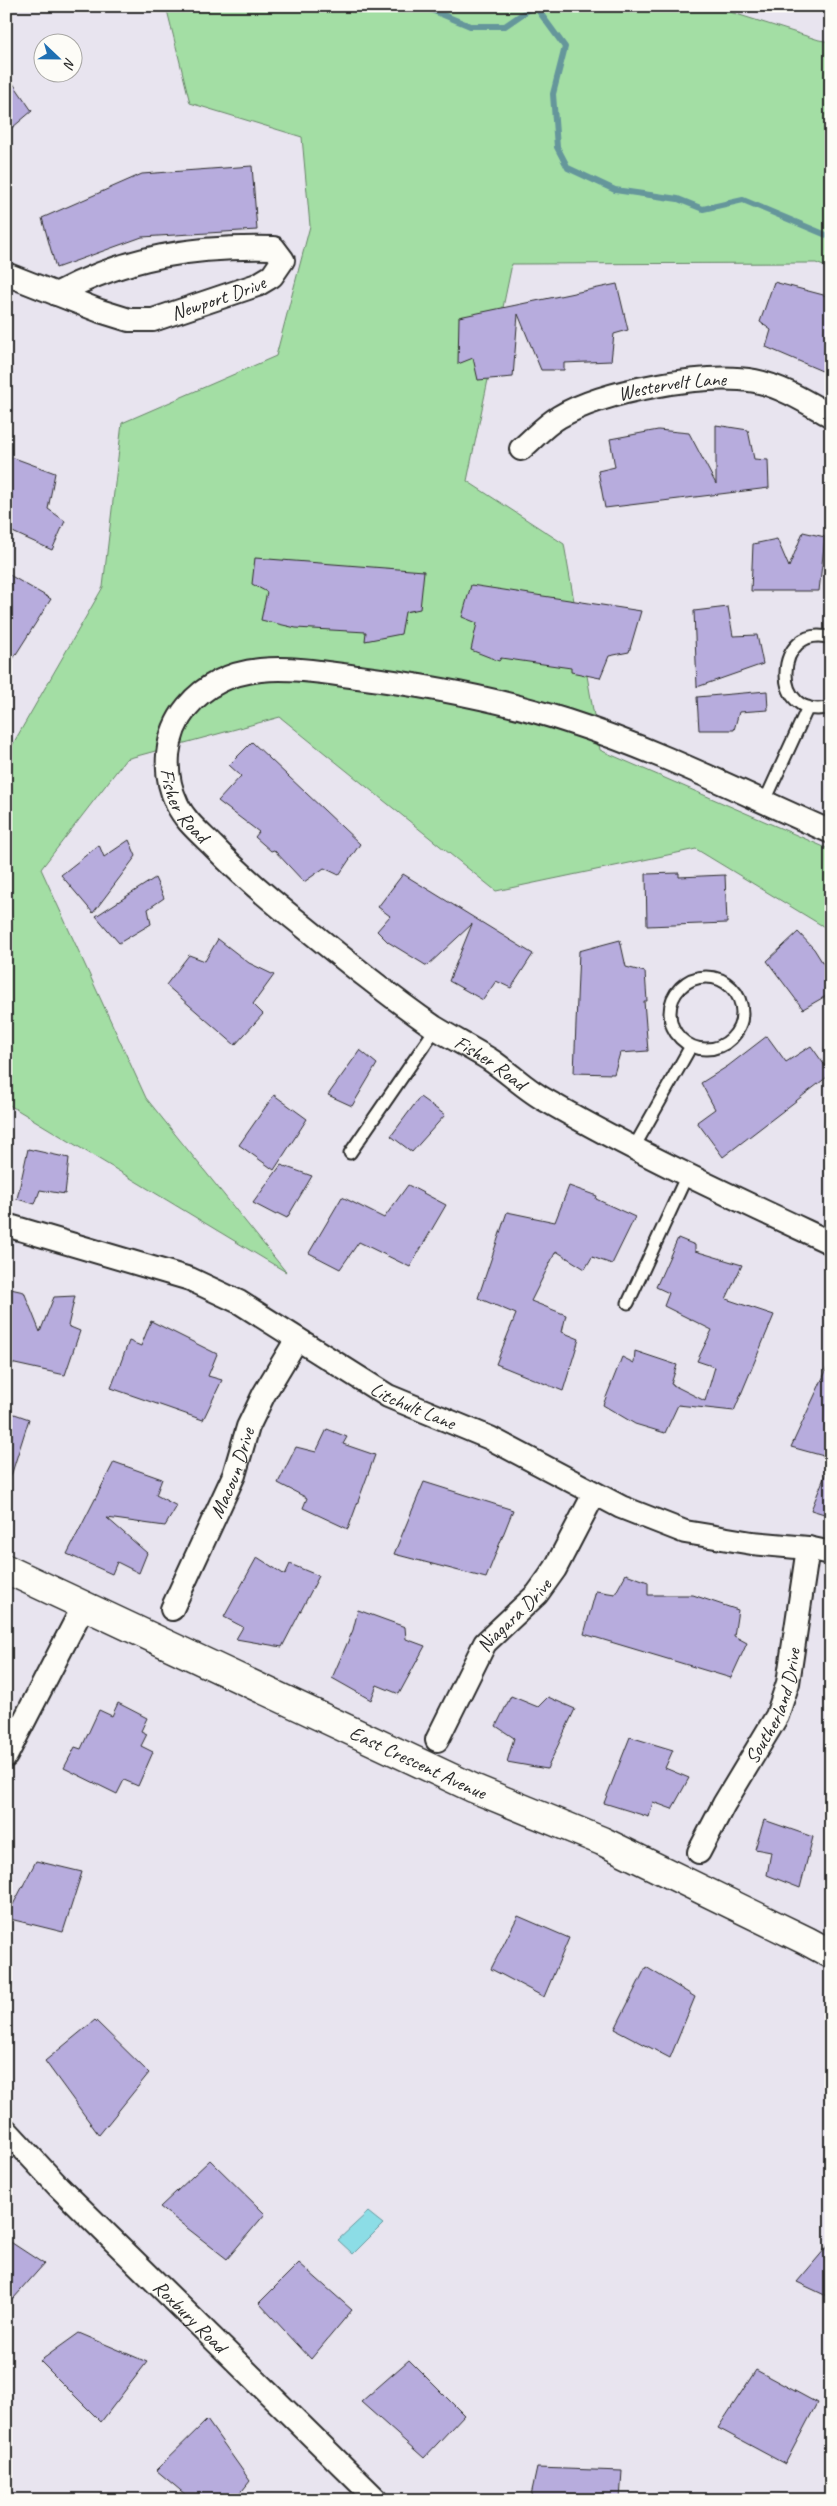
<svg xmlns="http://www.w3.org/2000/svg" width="837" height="2506" viewBox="0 0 837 2506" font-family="Caveat,sans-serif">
<rect width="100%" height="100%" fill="#e8e4ef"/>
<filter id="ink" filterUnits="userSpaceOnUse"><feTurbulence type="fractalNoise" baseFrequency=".02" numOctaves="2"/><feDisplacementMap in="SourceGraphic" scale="10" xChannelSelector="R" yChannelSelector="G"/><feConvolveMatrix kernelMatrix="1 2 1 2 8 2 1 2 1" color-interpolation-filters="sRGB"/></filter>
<g filter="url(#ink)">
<path fill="#a3dea4" stroke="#678468" d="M166,6H711L819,40L831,42V269L816,263L512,264L467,481L564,544L600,750L831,850V931L696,849L496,891L280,717L126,759L41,869L146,1098L286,1272L6,1103V756L103,587L122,423L276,356L310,226L302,137L190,103Z"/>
<path fill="#8cdde6" stroke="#65969b" d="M368,2212L383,2224L353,2254L338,2240Z"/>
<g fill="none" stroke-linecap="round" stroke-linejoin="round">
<path stroke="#65969b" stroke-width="6" d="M422,6L470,26H505L534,6
M535,6L565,47L553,94L557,147L568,168L615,190L678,199L703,209L743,200L831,237"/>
</g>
<path fill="#b7acdd" stroke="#2b2b2b" d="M6,73L32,111L6,133Z
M252,166L257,230L142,237L56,268L42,218L142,174Z
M774,282L831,297V356L822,371L766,347L771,330L760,322Z
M617,284L628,330L614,334L611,361L564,363V370H541L518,314L513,377L478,380L473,358L458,364L459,317Z
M716,425L748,430L754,459L768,460L769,488L605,508L598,471L615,467L610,439L658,430L689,433L716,484Z
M6,455L55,473L48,509L65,521L52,550L6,529Z
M803,532L825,537L819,591H751L753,544L777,539L789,567Z
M255,558L424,571L420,609L405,612L401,634L365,641L366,632L296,628L261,620L267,592L252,584Z
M6,573L51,599L6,670Z
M471,585L641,611L629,652L609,656L600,678L571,672V668L501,658L499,661L471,650L477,623L462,617Z
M728,607L733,636L757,635L763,664L697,687L694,611Z
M767,691L768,710L739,712L734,730H699L697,697Z
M252,742L360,844L339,875L324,868L304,882L274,850L271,851L255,837L259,832L218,801L241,776L229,765Z
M129,840L136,856L93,913L61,875L99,845L104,857Z
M679,873V877L725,875L727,923L647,926L646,874Z
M403,874L533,954L511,988L496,981L483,1000L449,981L472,924L427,966L388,942L377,931L390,916L378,907Z
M155,878L164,898L148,909L151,924L119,943L96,916Z
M798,932L814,949L831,976V993L803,1009L767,961Z
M218,939L249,963L274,975L253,1004L263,1014L235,1045L166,985L189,955L205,961Z
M620,940L626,967L645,972L647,1001H644L648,1051L620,1053L614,1074L574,1073L579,951Z
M767,1036L786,1062L811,1046L831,1074L723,1157L697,1122L715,1109L701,1083L728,1066Z
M360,1050L377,1064L352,1106L328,1095Z
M274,1095L307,1119L274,1170L239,1145Z
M420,1097L445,1115L412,1152L391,1136Z
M28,1149L69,1158L65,1194L40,1190L35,1204L17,1199Z
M281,1165L312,1176L287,1218L277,1213L276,1215L253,1203Z
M408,1185L446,1205L410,1267L359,1242L340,1269L309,1253L342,1197L384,1218Z
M569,1186L597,1196L596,1199L635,1217L612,1264L592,1257L585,1269L556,1251L531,1301L566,1315L562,1332L579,1339L563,1391L496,1364L516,1314L478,1298L507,1212L555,1222Z
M678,1238L695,1245V1251L742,1265L726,1299L774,1315L734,1411L678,1405L665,1433L635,1424L603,1405L622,1357L634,1363L635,1351L677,1365L671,1384L705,1401L715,1367L697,1361L712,1330L664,1306L669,1293L656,1287Z
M6,1288L24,1292L40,1332L54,1297L75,1296L68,1326L80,1331L65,1375L6,1362Z
M151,1321L217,1354L208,1376L222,1380L203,1420L111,1388L129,1341L141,1346Z
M831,1360V1458L791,1447Z
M6,1411L29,1419L10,1479L6,1478Z
M327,1429L347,1437L343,1444L375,1455L348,1529L303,1508L307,1498L278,1483L296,1447L316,1452Z
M114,1462L162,1479L156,1495L177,1506L165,1526L107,1518L147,1553L139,1573L117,1562L112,1574L67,1554Z
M830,1463H831V1516L811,1510Z
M424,1482L513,1510L486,1578L394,1554Z
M257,1557L285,1575L290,1564L319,1576L282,1647L236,1639L243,1627L224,1617Z
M626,1574L648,1582V1595H693L738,1610L734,1636L747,1643L731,1678L584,1634L596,1591L615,1594Z
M358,1610L405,1627L406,1639L425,1646L399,1694L377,1685L371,1700L332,1678L353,1630Z
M511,1696L538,1707L548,1697L575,1709L547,1769L507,1762L514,1738L496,1726Z
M118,1703L147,1718L141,1731L147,1734L141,1746L153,1752L138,1786L124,1780L117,1794L64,1768L75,1747L81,1749L99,1710L112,1716Z
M630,1737L673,1750L665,1768L689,1778L672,1809L653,1802L649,1817L604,1803Z
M764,1820L813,1837L800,1888L767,1875L771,1852L755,1849Z
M36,1861L82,1872L63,1932L6,1918Z
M518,1916L569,1938L544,1997L491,1969Z
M646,1967L695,1997L670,2058L615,2029Z
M95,2020L149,2073L99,2135L45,2061Z
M210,2160L265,2214L227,2259L160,2207Z
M6,2239L44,2264L6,2307Z
M831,2242V2298L797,2282Z
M299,2263L352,2310L311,2359L259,2303Z
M79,2333L147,2362L101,2422L40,2361Z
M409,2360L464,2415L424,2458L361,2402Z
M756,2370L817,2403L785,2464L718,2428Z
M207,2420L250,2481L235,2500H192L156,2470Z
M537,2468L622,2471L620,2500H530Z"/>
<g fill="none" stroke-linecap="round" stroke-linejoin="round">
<defs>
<path id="lane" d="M831,638C773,621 769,724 831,707
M764,803L808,707
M670 1013a36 36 0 1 1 72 0a36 36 0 1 1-72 0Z
M633,1149L691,1046
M350,1153L436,1028
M628,1303L687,1175"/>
<g id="street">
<path id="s1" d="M6,274L100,311L129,320H153L257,285L272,276L283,260L274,248C194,246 128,256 56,294"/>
<path id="s2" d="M521,449C533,439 545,425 559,417C603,391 704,372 755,381C781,386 808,403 831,416"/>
<path id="s3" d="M831,832C744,794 658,750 567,721C499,699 429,686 358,677C299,669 230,655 187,707C165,734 162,772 177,804C185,821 200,833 213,846C242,876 269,899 302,925C345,960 388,995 434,1027C452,1038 471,1048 489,1059C509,1072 526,1090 547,1101C639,1154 735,1198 831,1243"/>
<path id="s4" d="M6,1225L190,1279L239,1302L388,1396L490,1438L621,1507L685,1532L752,1543L808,1548L831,1553"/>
<path id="s5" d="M172,1609L234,1475L248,1427L264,1394L297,1339"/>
<path id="s6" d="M437,1740L485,1643L537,1594L555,1569L594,1494"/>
<path d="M6,1756L84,1605"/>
<path id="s7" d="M699,1852L724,1804L777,1716L788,1683L808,1548"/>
<path id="s8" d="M6,2130L58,2186L377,2500"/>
</g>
<g id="secondary">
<path id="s9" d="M6,1569L473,1788L602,1841L807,1941L831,1954"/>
</g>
</defs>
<use href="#lane" stroke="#2b2b2b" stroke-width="15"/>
<use href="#street" stroke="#2b2b2b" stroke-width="26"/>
<use href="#secondary" stroke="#2b2b2b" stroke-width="31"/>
<use href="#lane" stroke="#fdfcf7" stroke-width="11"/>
<use href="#street" stroke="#fdfcf7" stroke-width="22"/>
<use href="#secondary" stroke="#fdfcf7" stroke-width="28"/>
</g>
</g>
<g text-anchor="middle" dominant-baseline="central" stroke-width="5" stroke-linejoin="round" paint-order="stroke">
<g font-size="20" fill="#2b2b2b" stroke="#fdfcf7">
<text stroke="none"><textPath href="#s1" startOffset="224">Newport Drive</textPath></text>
<text stroke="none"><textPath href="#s2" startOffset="168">Westervelt Lane</textPath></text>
<text stroke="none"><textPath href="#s3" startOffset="790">Fisher Road</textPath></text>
<text stroke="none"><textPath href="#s3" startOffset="1194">Fisher Road</textPath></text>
<text stroke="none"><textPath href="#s4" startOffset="449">Litchult Lane</textPath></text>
<text stroke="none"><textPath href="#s5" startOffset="149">Macoun Drive</textPath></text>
<text stroke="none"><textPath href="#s6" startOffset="148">Niagara Drive</textPath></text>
<text stroke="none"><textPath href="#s7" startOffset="165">Southerland Drive</textPath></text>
<text stroke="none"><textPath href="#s9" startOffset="455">East Crescent Avenue</textPath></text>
<text stroke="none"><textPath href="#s8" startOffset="262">Roxbury Road</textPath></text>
</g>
</g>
<rect width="837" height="2506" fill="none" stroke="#fdfcf7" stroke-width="25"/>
<rect x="12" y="12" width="812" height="2481" fill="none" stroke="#2b2b2b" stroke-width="2" filter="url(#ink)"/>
<g transform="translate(58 58) rotate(112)"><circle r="24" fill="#fdfcf7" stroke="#a9a8a5"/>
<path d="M0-4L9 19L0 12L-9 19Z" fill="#1f6fb2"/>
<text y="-8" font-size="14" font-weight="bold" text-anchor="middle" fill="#2b2b2b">N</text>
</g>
</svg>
